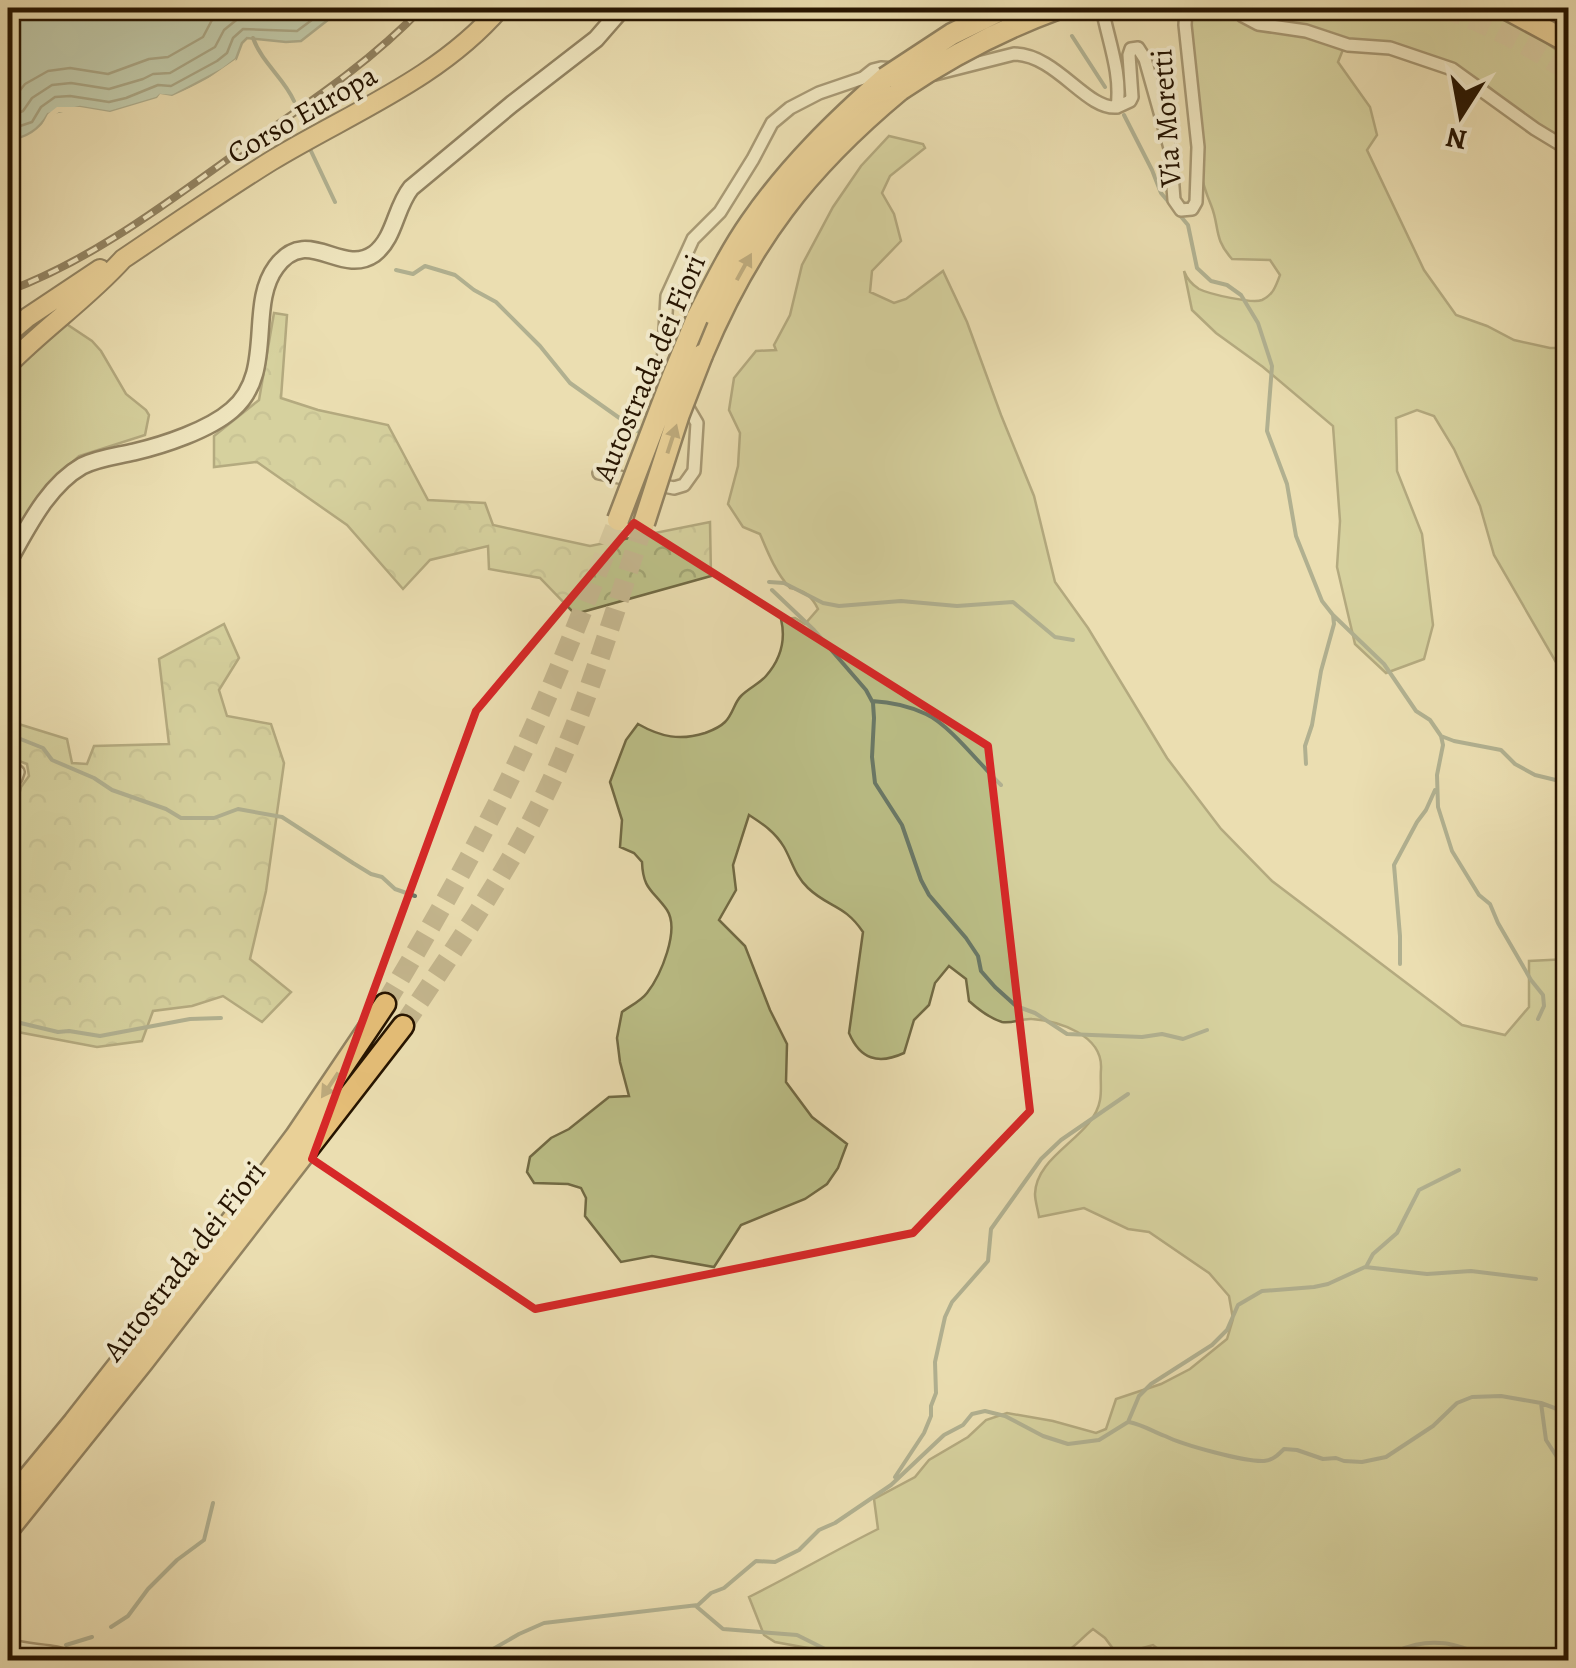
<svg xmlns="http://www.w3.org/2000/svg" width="1576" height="1668" viewBox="0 0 1576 1668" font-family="Alegreya,serif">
<defs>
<pattern id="forest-crowns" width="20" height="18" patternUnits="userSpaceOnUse" patternTransform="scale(2.5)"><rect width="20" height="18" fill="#bcc088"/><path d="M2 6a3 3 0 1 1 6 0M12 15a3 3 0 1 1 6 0" fill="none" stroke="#a1a474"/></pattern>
</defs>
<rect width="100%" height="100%" fill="#ebdeb1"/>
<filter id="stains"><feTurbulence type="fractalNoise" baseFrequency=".002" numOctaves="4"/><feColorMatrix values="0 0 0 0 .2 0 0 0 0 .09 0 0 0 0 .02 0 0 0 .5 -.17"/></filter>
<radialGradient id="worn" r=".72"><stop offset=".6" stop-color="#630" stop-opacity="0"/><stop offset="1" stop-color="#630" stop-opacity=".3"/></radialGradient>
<path fill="#bcc088" stroke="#716a44" stroke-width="2.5" d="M1189,8H1475C1492,18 1511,20 1528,29C1542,38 1552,50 1568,56V144C1549,132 1526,120 1509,105C1500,98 1494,90 1485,84C1448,58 1388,34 1344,47L1338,62L1370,107L1377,135L1367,150L1424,270L1456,315L1487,326L1514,340L1550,348H1568V675L1557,664L1494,555L1480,506L1454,449L1434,416L1417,410L1396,418L1397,471L1422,534L1433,625L1424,659L1386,673L1355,644L1337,567L1340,521L1333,426L1263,367L1216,333L1192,310L1184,271C1187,279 1191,284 1199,289C1209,294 1252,304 1262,300C1273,295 1276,286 1280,275L1270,260L1232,259C1213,238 1220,227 1211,205C1206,193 1203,185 1201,173L1188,18Z
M889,136L923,144L925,148L890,176L882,193L894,214L901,241L872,271L870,292L894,303L906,299L943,271L967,322L1001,415L1034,496L1055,582L1088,628L1167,758L1221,829L1272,881L1462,1025L1505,1035L1529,1007V961L1568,959V1660H1169L1165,1654L1153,1645L1128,1652L1114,1650L1105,1638L1093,1629C1079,1640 1070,1653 1052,1660H849L835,1653L775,1642L764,1635L749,1597C793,1575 834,1551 878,1529L874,1499L915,1477L929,1460L968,1437L986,1420L1007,1413L1053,1421L1096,1433L1106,1429L1116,1399L1161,1384L1190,1369L1227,1339L1233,1319L1229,1296L1209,1273L1149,1232L1128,1229L1084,1208L1039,1217C1038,1210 1035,1201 1035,1194C1036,1154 1094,1137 1100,1100C1102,1090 1100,1079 1101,1069C1103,1035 1059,1021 1032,1019C1022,1018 1012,1024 1002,1022C989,1018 979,1010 969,1001L966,979L949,966L935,983L929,1005L914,1020L904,1053C878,1065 860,1059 849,1033L863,932C844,904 829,908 808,888C795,876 792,861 784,847C775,832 763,824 749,815L733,865L736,890L719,920L745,946L770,1010L787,1044L786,1082L812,1117L847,1144L838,1168L827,1184L805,1199L741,1225L714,1267L652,1256L621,1262L585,1216L586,1198L581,1188L568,1184L534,1183L527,1172L530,1157L551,1138L569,1129L609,1097L629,1096L620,1062L617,1038L622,1012C630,1006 641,1001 647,993C661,975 680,930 667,910C653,890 643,890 642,862L634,853L620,847L622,820L610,782L626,740L638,724C661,737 680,741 705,733C713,730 719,728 725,722C733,714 734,703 741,696C749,688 759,684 766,676C780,660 786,640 781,619L795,618L805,624L818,609C812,596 804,590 790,588C776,573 768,553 760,534L743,527L728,504L738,466L740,433L729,410L734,378L756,351L776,350L774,345L790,315L802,265L833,207L861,166Z
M62,321L92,341L101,351L126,394L146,410L149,415L145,435L79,456L57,476L22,523L15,517L8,502V372Z"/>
<path fill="url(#forest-crowns)" stroke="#716a44" stroke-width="2.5" d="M274,313L287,315L281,398L318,410L388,425L428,500L485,503L493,525L590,546L710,522L711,576L575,614L540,578L489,569L488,546L430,560L403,589L347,525L257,462L214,467V436L259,400Z
M224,624L239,658L219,690L227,716L271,724L284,763L266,891L250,959L291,992L262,1022L223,996L192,1006L153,1011L142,1041L97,1047L12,1031L8,1038V842L21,787L29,776L27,764L11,758L12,722L67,739L72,763L87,764L94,746L169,744L159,659Z"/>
<path fill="#98bcad" stroke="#6a7968" stroke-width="2.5" d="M8,8H360L333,16L301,41L286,42L247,38L242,43L236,59L223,69L172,96L160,95L157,98L110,112L80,107L48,114C39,130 26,138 8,140Z"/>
<path fill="#ebdeb1" d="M236,59L234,67L225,74L174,101H161L158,103L156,101L130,112L110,117L80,112H59L52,117L43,133L40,129L48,114L57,107H80L110,112L157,98L160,94L172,96L203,82Z"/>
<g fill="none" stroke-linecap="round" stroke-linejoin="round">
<path stroke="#5f6856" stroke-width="2.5" d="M8,102L13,99L25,84L48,71L70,68L108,74L149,59L168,57L203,37L212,20L226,8
M8,117L23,111L32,98L52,85L71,83L109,89L143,79L153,74L170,73L215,47L224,30L240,17L250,15L291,19L308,8
M8,130L32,122L41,107L55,97L70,96L109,102L126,98L158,85L171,86L217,61L227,53L233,38L243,29L297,31L328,8"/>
<path stroke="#6a7968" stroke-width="4" d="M1072,36L1105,87
M253,38C262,63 284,78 294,101
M1124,115L1152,170L1161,193L1188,225L1197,268L1211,281L1227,285L1241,295L1258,323L1272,366L1267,431L1287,484L1296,536L1322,601L1333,615L1384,664L1416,711L1430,720L1441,736L1443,745L1437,775L1438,807L1452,851L1479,895L1490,904L1498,923L1531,980L1543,995L1544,1006L1538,1019
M303,117L306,131
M310,149L335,202
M396,270L413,274L425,266L455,275L474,290L496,302L540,346L570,383L642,434
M769,582L784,583L823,603L839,606L901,601L957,606L1013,602L1055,637L1073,640
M772,590L814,630L866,690L873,703L874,718L872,757L875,783L902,825L921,880L929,895L966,938L978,956L981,971L995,987L1016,1006L1035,1013L1067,1034L1142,1037L1162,1034L1183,1039L1207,1030
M872,701C890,702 909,706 926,714C950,725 981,766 1001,785
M8,734L43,748L52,760L94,778L112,790L166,809L181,818H214L238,809L282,817L353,863L371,874L382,877L395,889L415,896
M1441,736L1454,741L1501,750L1515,764L1535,775L1568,783
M1306,764L1305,746L1312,725L1321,671L1334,624L1333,615
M1400,964V936L1394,865L1417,822L1426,810L1435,790
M8,1020L58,1032L69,1031L100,1036L190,1019L221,1018
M1366,1267L1373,1254L1397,1233L1419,1190L1459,1170
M1541,1403L1546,1440L1568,1474
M1129,1422C1143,1425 1152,1431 1165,1436C1183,1445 1245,1462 1264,1461C1273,1460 1278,1455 1284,1449L1297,1450L1323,1459L1336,1458L1344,1461L1362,1462L1386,1457L1433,1426L1457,1403L1472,1397L1501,1396L1541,1403L1568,1413
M895,1477L924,1433L931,1416V1406L936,1393L935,1362L945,1317L952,1302L988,1261L991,1229L1041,1159L1061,1140L1128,1094
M697,1607L723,1629L797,1635L847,1660
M111,1627L128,1616L148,1589L177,1560L204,1540L213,1503
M66,1645L92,1637
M474,1660L519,1634L544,1623L698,1605L711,1593L724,1588L756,1561L775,1562L799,1550L819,1530L835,1523L891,1485L944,1435L963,1425L972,1414L985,1411L1005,1416L1043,1436L1068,1444L1099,1440L1128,1422L1139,1396L1151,1384L1212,1345L1227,1330L1238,1305L1262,1291L1314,1287L1328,1284L1365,1267L1427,1274L1471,1271L1536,1279
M1358,1660C1370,1657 1387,1656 1397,1651C1436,1634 1460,1646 1497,1660"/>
<path stroke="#c4b68e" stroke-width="20" stroke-dasharray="20 10" stroke-linecap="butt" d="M1443,8C1488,24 1528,45 1568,71
M385,1004C434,922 481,841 521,755C557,678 587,599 618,520
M403,1026C461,939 522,852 563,755C595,680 618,600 644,523"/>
<defs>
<path id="minor" d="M1102,8C1108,40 1122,74 1117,107
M1235,8L1243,16L1258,24L1306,31L1348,45L1390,48L1452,69L1535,129L1568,149
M935,74L1014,54C1057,55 1086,110 1117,107
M1117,107L1130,101L1132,97L1129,55L1131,49L1138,48L1145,59L1170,148L1174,200L1181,210L1192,209L1196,202L1198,147L1185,25L1186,8
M670,382L663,366L667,296L693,239L720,212L753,159L772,123L790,108L819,93L863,78L873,70L881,68L897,69
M599,473L674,488L684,485L694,471L697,423L684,401
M8,769L13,768L18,772L16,778L8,783
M8,1644C30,1654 52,1647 74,1660"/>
<path id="secondary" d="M8,562C27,529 47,486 82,466C98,458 117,456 134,452C164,445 209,430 232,410C276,373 247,306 276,267C307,224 341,277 374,254C395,238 395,208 411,188L512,104L596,39L623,8"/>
<path id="primary" d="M8,334L28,317L100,269
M8,365C44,328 88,298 123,259C172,226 221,192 271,161C350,113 439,79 500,8"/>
<path id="motorway" d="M1505,8L1568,42
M697,318C714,285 730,252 751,222C789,167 835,122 885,78
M702,355C750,241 805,169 900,90
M8,1502L74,1422L248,1200L296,1136L385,1004
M8,1530L142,1363L403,1026"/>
</defs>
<use href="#minor" stroke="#57462c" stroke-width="16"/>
<use href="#secondary" stroke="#261400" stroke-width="20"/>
<use href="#primary" stroke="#261400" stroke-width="22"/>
<use href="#motorway" stroke="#261400" stroke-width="25"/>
<use href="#minor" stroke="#f2eacc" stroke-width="11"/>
<use href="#secondary" stroke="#f2eacc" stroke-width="15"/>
<use href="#primary" stroke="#e6bf78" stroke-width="18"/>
<use href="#motorway" stroke="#e6bf78" stroke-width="20"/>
<defs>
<path id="rail" d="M8,291C94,259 168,202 242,149C304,106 370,63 422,8"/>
</defs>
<use href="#rail" stroke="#261400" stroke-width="8"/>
<use href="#rail" stroke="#f2eacc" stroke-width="4" stroke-dasharray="11" stroke-linecap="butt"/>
<defs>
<path id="motorway-bridge" d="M885,78L952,34L1005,8
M900,90C950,56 1002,29 1059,8
M618,520L673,376L697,318
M644,523L679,414L702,355"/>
</defs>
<use href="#motorway-bridge" stroke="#261400" stroke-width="25" stroke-linecap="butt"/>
<use href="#motorway-bridge" stroke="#e6bf78" stroke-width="20"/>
</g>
<defs><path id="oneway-solid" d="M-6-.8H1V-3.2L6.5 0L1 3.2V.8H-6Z" transform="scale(2.5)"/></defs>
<g fill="#866a3c">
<use href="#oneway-solid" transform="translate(744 267) rotate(-61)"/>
<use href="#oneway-solid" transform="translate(672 439) rotate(-72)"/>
<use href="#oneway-solid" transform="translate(330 1085) rotate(124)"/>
</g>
<path d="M0 0H1576V1668H0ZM634,523L988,746L1030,1111L913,1233L535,1309L312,1159L476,711Z" fill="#ebdeb1" fill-opacity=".55" fill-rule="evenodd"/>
<path fill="none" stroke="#d62828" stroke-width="8" stroke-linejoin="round" d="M634,523L988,746L1030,1111L913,1233L535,1309L312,1159L476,711Z"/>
<g text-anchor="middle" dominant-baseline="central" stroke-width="8" stroke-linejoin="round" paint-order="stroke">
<g font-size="30" fill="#261400" stroke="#f2eacc">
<text transform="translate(302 114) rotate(-30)">Corso Europa</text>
<text transform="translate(1166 118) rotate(-94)">Via Moretti</text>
<text transform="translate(649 368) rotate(-67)">Autostrada dei Fiori</text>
<text transform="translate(184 1261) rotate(-52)">Autostrada dei Fiori</text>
</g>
</g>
<rect width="1576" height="1668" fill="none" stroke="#ebdeb1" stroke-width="40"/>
<rect x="10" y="10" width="1556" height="1648" fill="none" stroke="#261400" stroke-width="5"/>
<rect x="20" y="20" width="1536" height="1628" fill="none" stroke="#261400" stroke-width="2.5"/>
<g transform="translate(1461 115) rotate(191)" stroke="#f2eacc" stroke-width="8" paint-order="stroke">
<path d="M0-8L18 38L0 25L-18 38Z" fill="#261400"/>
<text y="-15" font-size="28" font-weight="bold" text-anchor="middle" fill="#261400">N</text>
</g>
<rect width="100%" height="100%" filter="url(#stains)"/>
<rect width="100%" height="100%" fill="url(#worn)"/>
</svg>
